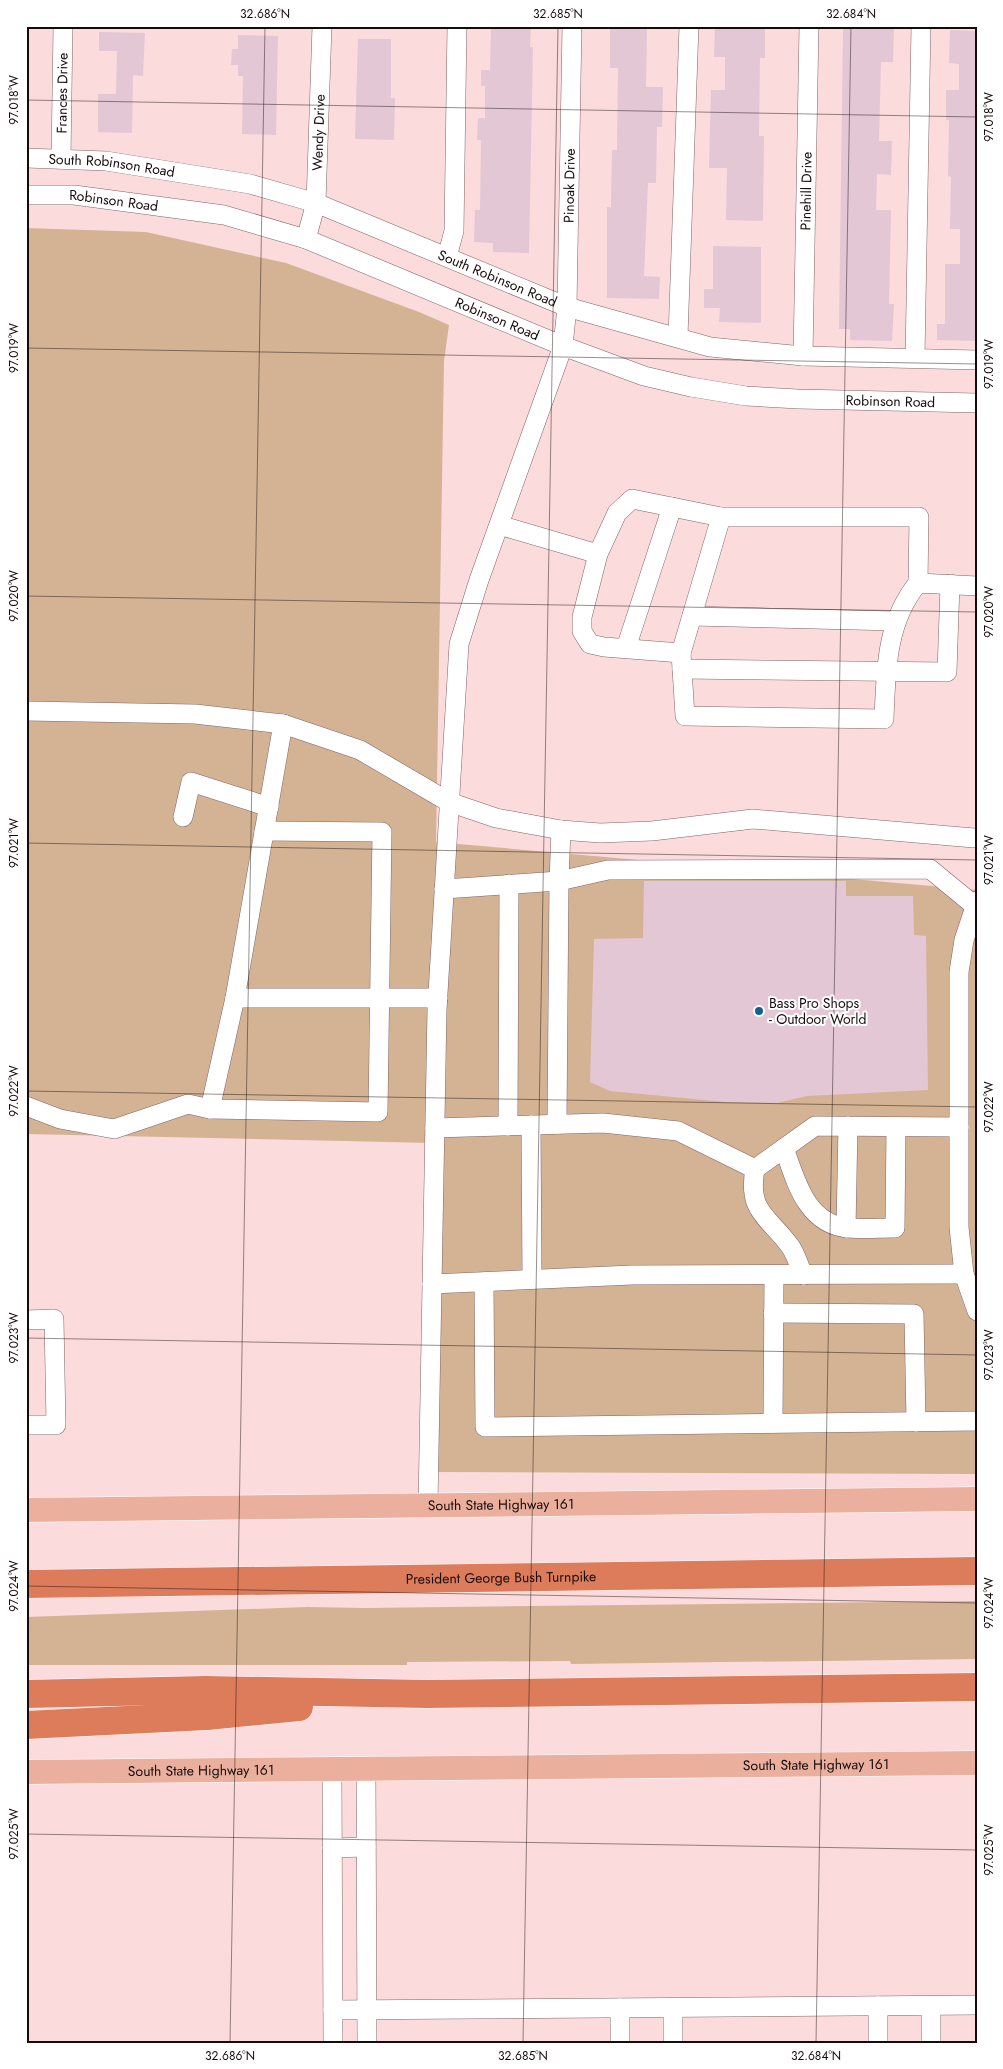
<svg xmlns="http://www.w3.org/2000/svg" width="1003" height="2069" viewBox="0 0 1003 2069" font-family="Jost,sans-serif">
<rect width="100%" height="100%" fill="#fcdbdd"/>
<path fill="#d4b394" d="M26,228L146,232L286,263L419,312L449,325L444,361L436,842L977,890V1474L426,1472L432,1143L26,1134Z
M977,1601V1659L571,1664L570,1661L407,1662V1665H26V1617L307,1607L365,1608Z"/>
<path fill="#e4c7d4" d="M491,26H531L530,47H533L529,253L493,252V243L474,242L475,210H480L481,140H477L478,118H485V86H481V70H490Z
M715,26H765V58H760L759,136H764L763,221L726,220L727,168H709L711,90H725V57H714Z
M843,28H894L893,62H881L879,141H892L891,175L877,174L876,210H891L889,304H894L892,341L850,340V329H839Z
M610,29H647L646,87H663L662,127H657L656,183H648L644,276L660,277L659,299L607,298V207H611L612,150H617L618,68H610Z
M950,30L977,31V341L937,340V324H945V264H960V229H950L951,177L948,176L949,120H946V90H959V64L949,63Z
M99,32L145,33L143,76L133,75L132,133L98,132V94H116L117,51H99Z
M238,35L278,36L276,135L242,134L243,76H238V65H231L232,49H238Z
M358,39H391V98H395L394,140L355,139Z
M713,246L761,247V323L719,322L720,308H704V289H713Z
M644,881H846V896H913L914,935L926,936L928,1090L807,1096L777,1103L725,1102L610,1091L590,1082L594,939L643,938Z"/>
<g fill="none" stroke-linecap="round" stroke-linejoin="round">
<defs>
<g id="minor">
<path id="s1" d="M26,158L106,161L250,184L316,203L567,307L710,347L803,356L977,360"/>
<path id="s2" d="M61,159L63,26"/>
<path id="s3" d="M26,195H74L224,215L306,239L563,346L644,376L691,387L746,396L798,399L977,403"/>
<path id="s4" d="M306,239L316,203L322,26"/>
<path d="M447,257L454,231L457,26"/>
<path d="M678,337L689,26"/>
<path id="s5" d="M803,356L809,26"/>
<path d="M915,358L921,26"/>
<path d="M499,525L598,554L582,617V631L590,644L604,647L681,653L685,716L884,719C886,670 886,622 918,583L977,586"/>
<path d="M598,554L617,513L632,499L721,517H919L918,583"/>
<path d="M692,616L895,621"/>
<path d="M626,648L672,507"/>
<path d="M681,653L721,517"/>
<path d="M682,669L947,672L950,584"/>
<path d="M26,711L195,714L283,724L235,998H438"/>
<path d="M283,724L360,750L449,802L496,818L561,830L600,833L652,831L753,819L974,838"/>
<path d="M183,817L191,782L269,807"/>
<path d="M561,830L559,881L608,870L930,869L975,906"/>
<path d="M444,889L559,881L557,1124"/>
<path d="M977,901L964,940L959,972V1227L964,1274L977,1311"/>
<path d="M235,998L210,1109L378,1112L382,832L264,831"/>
<path d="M26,1106L60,1119L114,1129L188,1104L210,1109"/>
<path d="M531,1125L532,1279"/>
<path d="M508,1126L509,884"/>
<path d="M435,1128L603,1123L678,1131L755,1169"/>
<path d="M784,1148C796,1181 806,1224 848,1228C864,1229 879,1228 895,1228L896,1127"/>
<path d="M846,1228L848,1126"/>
<path d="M803,1275C799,1266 796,1254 790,1246C769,1217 747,1212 755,1169L815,1126L959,1127"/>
<path d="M484,1282L485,1427L977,1421"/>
<path d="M432,1284L632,1275L964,1274"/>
<path d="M773,1313L914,1314L916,1422"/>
<path d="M26,1320L54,1319L56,1425H26"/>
<path d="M773,1423L774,1275"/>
<path id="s6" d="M428,1505L437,1010L459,644L479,580L563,346L567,307L572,26"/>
<path d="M332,1769L333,2043"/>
<path d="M366,1769L367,2043"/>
<path d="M332,1848L366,1847"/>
<path d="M620,2008V2043"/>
<path d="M673,2008V2043"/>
<path d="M333,2010L977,2005"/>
<path d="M878,2043V2006"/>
<path d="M931,2043V2006"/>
</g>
<g id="major">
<path id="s7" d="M26,1510L977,1499"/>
<path id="s8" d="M26,1772L977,1763"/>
</g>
<g id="highway">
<path id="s9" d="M26,1584L977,1571"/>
<path d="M26,1694L206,1690L427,1694L977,1687"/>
<path d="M26,1725L207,1716L299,1707"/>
</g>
</defs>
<use href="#minor" stroke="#806466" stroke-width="20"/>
<use href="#major" stroke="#fff" stroke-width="25"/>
<use href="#highway" stroke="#fff" stroke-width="29"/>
<use href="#minor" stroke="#fff" stroke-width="19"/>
<use href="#major" stroke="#eab09d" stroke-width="24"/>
<use href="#highway" stroke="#dc7c5b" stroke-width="28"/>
</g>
<path fill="none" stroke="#160b0c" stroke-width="1" stroke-opacity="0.45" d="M26,100L977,117M26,348L977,364M26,596L977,612M26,843L977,860M26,1091L977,1107M26,1338L977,1355M26,1586L977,1603M26,1834L977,1850M230,2043L265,26M523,2043L558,26M816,2043L851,26"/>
<circle fill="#125f92" stroke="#fff" stroke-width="2" cx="759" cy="1011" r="5"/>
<g text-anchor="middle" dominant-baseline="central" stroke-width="4" stroke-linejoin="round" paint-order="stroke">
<g font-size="14" fill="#160b0c" stroke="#fff">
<text stroke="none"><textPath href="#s2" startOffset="66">Frances Drive</textPath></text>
<text stroke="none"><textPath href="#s4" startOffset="108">Wendy Drive</textPath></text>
<text stroke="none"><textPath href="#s1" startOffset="86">South Robinson Road</textPath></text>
<text stroke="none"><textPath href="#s6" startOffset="1338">Pinoak Drive</textPath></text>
<text stroke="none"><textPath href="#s5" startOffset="165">Pinehill Drive</textPath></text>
<text stroke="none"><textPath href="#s3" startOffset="88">Robinson Road</textPath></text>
<text stroke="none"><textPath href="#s1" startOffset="491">South Robinson Road</textPath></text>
<text stroke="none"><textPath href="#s3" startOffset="492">Robinson Road</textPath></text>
<text stroke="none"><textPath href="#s3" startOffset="898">Robinson Road</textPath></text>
<text stroke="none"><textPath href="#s7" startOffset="475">South State Highway 161</textPath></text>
<text stroke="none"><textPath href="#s9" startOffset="475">President George Bush Turnpike</textPath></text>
<text stroke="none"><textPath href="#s8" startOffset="790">South State Highway 161</textPath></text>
<text stroke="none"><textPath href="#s8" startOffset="175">South State Highway 161</textPath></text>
</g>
<g font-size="14" fill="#160b0c" stroke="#fff" text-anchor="start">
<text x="769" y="1003">Bass Pro Shops<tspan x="769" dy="16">- Outdoor World</tspan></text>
</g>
</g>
<rect width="1003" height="2069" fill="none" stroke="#ffffff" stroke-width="55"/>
<rect x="28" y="28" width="948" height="2014" fill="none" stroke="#160b0c" stroke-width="2"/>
<g font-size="12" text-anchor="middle" fill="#160b0c">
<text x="265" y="18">32.686°N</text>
<text x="558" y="18">32.685°N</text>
<text x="851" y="18">32.684°N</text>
<text transform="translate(14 100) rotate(-90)" y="4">97.018°W</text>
<text transform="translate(989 117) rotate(-90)" y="4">97.018°W</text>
<text transform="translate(14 348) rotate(-90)" y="4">97.019°W</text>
<text transform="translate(989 364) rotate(-90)" y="4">97.019°W</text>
<text transform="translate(14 596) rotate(-90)" y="4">97.020°W</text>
<text transform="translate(989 612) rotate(-90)" y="4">97.020°W</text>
<text transform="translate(14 843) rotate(-90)" y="4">97.021°W</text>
<text transform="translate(989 860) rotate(-90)" y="4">97.021°W</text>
<text transform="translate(14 1091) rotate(-90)" y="4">97.022°W</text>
<text transform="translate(989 1107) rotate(-90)" y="4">97.022°W</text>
<text transform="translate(14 1338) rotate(-90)" y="4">97.023°W</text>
<text transform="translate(989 1355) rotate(-90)" y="4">97.023°W</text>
<text transform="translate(14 1586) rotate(-90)" y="4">97.024°W</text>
<text transform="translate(989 1603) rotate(-90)" y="4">97.024°W</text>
<text transform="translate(14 1834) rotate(-90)" y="4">97.025°W</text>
<text transform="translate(989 1850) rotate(-90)" y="4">97.025°W</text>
<text x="230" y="2060">32.686°N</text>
<text x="523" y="2060">32.685°N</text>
<text x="816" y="2060">32.684°N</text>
</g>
</svg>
